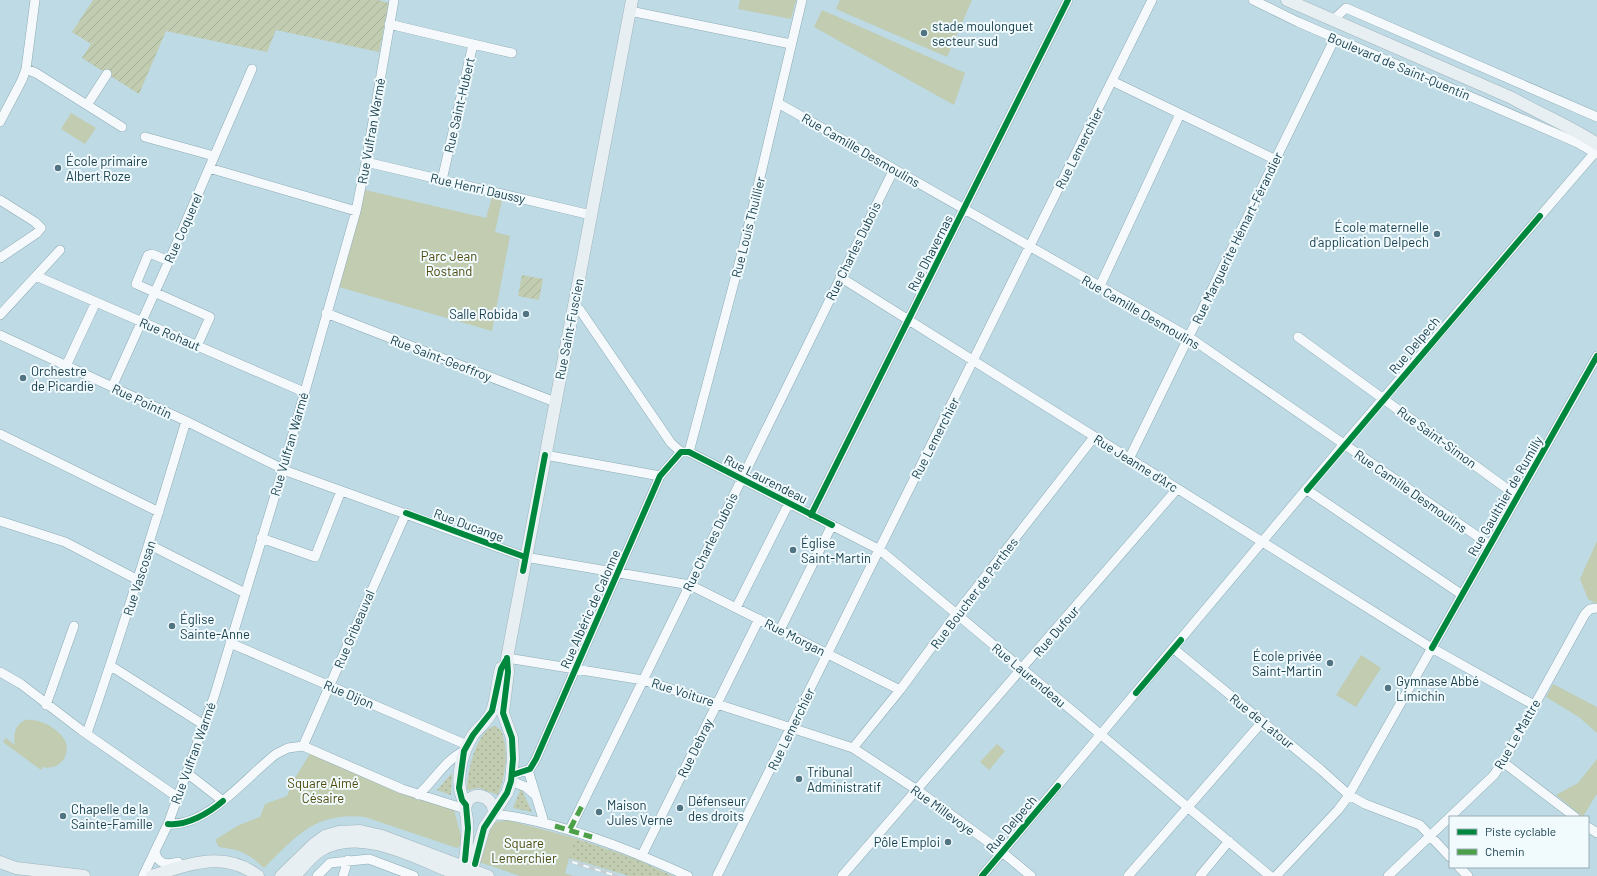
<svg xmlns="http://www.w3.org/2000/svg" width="1597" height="876" viewBox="0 0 1597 876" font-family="Barlow,sans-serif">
<defs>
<pattern id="grass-dots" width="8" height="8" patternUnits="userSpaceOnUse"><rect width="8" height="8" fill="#c1ccb0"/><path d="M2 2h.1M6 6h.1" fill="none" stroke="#a5b099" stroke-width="1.8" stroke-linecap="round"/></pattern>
<pattern id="garden-furrows" width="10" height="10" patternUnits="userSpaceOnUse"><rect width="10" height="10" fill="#c1ccb0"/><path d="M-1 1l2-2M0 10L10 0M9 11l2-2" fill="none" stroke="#a5b099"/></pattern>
</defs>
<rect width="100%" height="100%" fill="#bedae5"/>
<path fill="url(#grass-dots)" d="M495,726L501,730C509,750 506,775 498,795L479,788L467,790C466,775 477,729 495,726Z
M452,773L451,795L437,790Z
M521,788L532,812L513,808Z
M575,838L636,859L673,876H629L569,858Z"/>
<path fill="#c1ccb0" d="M740,0H796L791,19L738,9Z
M840,0H972L947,57L836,9Z
M822,10L965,73L954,105L814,27Z
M71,113L96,128L85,144L61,129Z
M365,190L486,218L492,197L502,200L495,232L510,236L492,331L339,287Z
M1597,541V604L1588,599L1580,579Z
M1361,655L1381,668L1356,707L1336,695Z
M1553,684L1597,707V733L1579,717L1546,697Z
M26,720C39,718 60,729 65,741C72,756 58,771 43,767L41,770L3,742L6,738L15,745C13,734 15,724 26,720Z
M997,744L1005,751L989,770L980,762Z
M311,752L396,792L454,810L462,840L461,845L457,848L365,817C314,812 297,836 264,868C248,853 241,850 219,847L215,840L237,826L260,817L265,804L287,796L295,778Z
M1597,759V795H1596L1583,817L1556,795L1578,783Z
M507,820L575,838L565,873L573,876H520L479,862L489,826L496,822Z"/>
<path fill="url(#garden-furrows)" d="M93,0H378L389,3L379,52L276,30L267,52L166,31L139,94L82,58L91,44L72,32Z
M522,275L543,279L539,300L518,296Z"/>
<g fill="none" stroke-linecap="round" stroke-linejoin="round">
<defs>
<path id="minor" d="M1253,0L1298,22L1578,143L1597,154
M630,11L791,44
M1333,20L1346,8L1597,117
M389,24L473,44L442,180
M473,44L512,53
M26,69L36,73L122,127
M1112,81L1276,160
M778,103L1189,337L1490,545
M87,105L107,74
M0,122L22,80L26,69L35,0
M145,137L214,156
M366,162L591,215
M209,168L356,211
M0,200L35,222L41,228L37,233L0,258
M169,261L152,254L148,255L136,284L210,317L197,346
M36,276L304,392
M840,277L1430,647L1534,705
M1099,288L1180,114
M573,306L580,310L671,443L681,452
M326,313L555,402
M0,315L60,250
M0,335L186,421L289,472L525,557L690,585L900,690
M1298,337L1517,496
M66,366L96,302
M112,387L169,261L252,69
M0,434L159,512
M689,452L744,245L802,0
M545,455L660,476
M1129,459L1335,38
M1307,490L1461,594
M811,515L1068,0
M0,521L65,542L138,580
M261,538L315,557L341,491
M150,545L245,593
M736,608L789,503
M780,630L832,525
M230,643L467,745
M1174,649L1320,769L1349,795L1365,804L1420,825L1450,857
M507,658L643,680L853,748L917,790L1002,852L1031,876
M111,666L204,725
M0,672L21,684L81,730L173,794L178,795
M46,705L74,626
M87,733C123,630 155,525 186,421
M303,746L406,513
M853,748L900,690L956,614L1094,437
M1503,762L1575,817
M528,770L543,819V823
M187,773L223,801
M512,775L530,769L536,759L660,476L681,452H689L880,550L1270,876
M511,781L526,787L534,794
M418,795C434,781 445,760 464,751
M493,815C508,814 521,818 535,821C588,833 639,854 688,876
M168,824C208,827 246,777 276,754L288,748L303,746L402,789L465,809
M1588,827L1597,833
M570,829L894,169
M155,852C158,865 168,865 178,862
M642,855L759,619
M1459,867L1468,876
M143,876L168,824L214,697L283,469L356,211L366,162L394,0
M317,876L330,863L369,859L414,876
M343,876L348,860
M717,876L1152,0
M842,876L1177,489
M982,876L1344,444L1597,150
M1128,876L1262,722
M1200,876L1229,841
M1276,876L1338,810L1347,798L1597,356
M1388,876L1494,775L1508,753L1585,614L1590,609L1597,608"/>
<path id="major" d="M1287,0L1512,98C1540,114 1570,126 1597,144
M466,805C453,785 461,754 473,735C479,727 489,720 492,711C497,697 497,682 501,668
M0,862L16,868L84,876
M463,874C465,856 469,839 467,821C467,815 464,810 466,805C472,789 492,796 494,811
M152,876C188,864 225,850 258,876
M281,876L314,844L325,836L339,832L360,831L382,836L488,876
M295,876C303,867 311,856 321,850C363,825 421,861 461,876
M470,876L484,828L507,793L511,781L513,759L512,738L503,713L508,672L507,658L632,0"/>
</defs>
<use href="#minor" stroke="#8cabb6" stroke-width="10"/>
<use href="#major" stroke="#a0b5bd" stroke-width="13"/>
<use href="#minor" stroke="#f5f9fb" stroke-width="9"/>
<use href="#major" stroke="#e7eff3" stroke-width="12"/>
<defs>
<path id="rail" d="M572,862L617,876"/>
</defs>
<use href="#rail" stroke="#c6cfd3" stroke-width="3.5"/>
<use href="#rail" stroke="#f1fafd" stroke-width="2" stroke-dasharray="6" stroke-linecap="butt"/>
<path stroke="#4ba048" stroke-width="5" stroke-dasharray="10 5" stroke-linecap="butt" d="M555,826L592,837
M570,829L582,806"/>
<defs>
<path id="cycleway" d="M1307,490L1540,216
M406,513L525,557
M811,515L1068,0
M523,571L545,455
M1432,648L1597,356
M1136,693L1181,640
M512,775L530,769L536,759L660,476L681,452H689L832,525
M168,824C187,826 209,813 223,801
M465,860L468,828L466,805L462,800L459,788L464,751L473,735L492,711L501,669L506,660
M475,864L484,828L507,793L511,781L513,759L512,738L503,713L508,672L507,658
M982,876L1058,786"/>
</defs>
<use href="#cycleway" stroke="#f1fafd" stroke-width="8"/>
<use href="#cycleway" stroke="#00873e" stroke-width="6"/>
</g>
<g fill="#507481" stroke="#f1fafd" stroke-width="1.5">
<circle cx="924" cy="33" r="4"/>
<circle cx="58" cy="168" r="4"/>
<circle cx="1437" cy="234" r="4"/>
<circle cx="526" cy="314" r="4"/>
<circle cx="23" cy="378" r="4"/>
<circle cx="793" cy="550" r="4"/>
<circle cx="172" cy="626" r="4"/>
<circle cx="1330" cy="663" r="4"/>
<circle cx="1388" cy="688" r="4"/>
<circle cx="799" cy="779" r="4"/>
<circle cx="680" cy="808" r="4"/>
<circle cx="599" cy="812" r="4"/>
<circle cx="63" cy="816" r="4"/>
<circle cx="948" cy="842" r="4"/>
</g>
<g text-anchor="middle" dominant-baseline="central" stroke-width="4" stroke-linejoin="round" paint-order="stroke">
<g font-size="13" fill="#153d4b" stroke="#f1fafd" text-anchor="start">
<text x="932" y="26">stade moulonguet<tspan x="932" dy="15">secteur sud</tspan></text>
<text x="66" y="161">École primaire<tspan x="66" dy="15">Albert Roze</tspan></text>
<text x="1429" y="227" text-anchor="end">École maternelle<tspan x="1429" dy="15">d'application Delpech</tspan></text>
<text x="518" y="314" text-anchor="end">Salle Robida</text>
<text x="31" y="371">Orchestre<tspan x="31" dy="15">de Picardie</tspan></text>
<text x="801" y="543">Église<tspan x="801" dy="15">Saint-Martin</tspan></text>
<text x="180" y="619">Église<tspan x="180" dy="15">Sainte-Anne</tspan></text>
<text x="1322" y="656" text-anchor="end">École privée<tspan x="1322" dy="15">Saint-Martin</tspan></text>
<text x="1396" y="681">Gymnase Abbé<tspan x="1396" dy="15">Limichin</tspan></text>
<text x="807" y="772">Tribunal<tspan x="807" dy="15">Administratif</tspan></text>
<text x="688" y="801">Défenseur<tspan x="688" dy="15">des droits</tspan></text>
<text x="607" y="805">Maison<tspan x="607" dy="15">Jules Verne</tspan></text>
<text x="71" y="809">Chapelle de la<tspan x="71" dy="15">Sainte-Famille</tspan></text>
<text x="940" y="842" text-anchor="end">Pôle Emploi</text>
</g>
<g font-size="13" fill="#153d4b" stroke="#f1fafd">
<text transform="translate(1399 66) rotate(23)">Boulevard de Saint-Quentin</text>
<text transform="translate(459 105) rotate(-77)">Rue Saint-Hubert</text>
<text transform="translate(371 131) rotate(-80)">Rue Vulfran Warmé</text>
<text transform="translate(1079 148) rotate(-63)">Rue Lemerchier</text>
<text transform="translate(861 150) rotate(30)">Rue Camille Desmoulins</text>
<text transform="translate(478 188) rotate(13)">Rue Henri Daussy</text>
<text transform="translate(748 227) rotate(-76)">Rue Louis Thuillier</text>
<text transform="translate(183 228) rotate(-66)">Rue Coquerel</text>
<text transform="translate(1237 238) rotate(-64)">Rue Marguerite Hémart-Férandier</text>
<text transform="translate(853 251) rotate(-64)">Rue Charles Dubois</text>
<text transform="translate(930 253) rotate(-63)">Rue Dhavernas</text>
<text transform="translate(1141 312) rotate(30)">Rue Camille Desmoulins</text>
<text transform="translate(569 329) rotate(-79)">Rue Saint-Fuscien</text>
<text transform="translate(170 334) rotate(23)">Rue Rohaut</text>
<text transform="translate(1414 345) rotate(-50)">Rue Delpech</text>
<text transform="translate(441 358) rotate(21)">Rue Saint-Geoffroy</text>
<text transform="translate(142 401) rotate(25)">Rue Pointin</text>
<text transform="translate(1437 437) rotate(36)">Rue Saint-Simon</text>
<text transform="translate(935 438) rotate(-63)">Rue Lemerchier</text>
<text transform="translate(289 444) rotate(-74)">Rue Vulfran Warmé</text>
<text transform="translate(1136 463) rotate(32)">Rue Jeanne d'Arc</text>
<text transform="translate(766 479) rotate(27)">Rue Laurendeau</text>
<text transform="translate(1411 491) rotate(35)">Rue Camille Desmoulins</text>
<text transform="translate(1505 496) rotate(-60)">Rue Gaulthier de Rumilly</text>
<text transform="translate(469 525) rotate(20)">Rue Ducange</text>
<text transform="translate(710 542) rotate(-64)">Rue Charles Dubois</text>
<text transform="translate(139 578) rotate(-72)">Rue Vascosan</text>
<text transform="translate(974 593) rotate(-53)">Rue Boucher de Perthes</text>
<text transform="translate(590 609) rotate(-66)">Rue Albéric de Calonne</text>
<text transform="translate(354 629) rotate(-67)">Rue Gribeauval</text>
<text transform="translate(1056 631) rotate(-49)">Rue Dufour</text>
<text transform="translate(795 637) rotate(27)">Rue Morgan</text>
<text transform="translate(1029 675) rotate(40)">Rue Laurendeau</text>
<text transform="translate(683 692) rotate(18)">Rue Voiture</text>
<text transform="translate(349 694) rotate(23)">Rue Dijon</text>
<text transform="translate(1262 721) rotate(39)">Rue de Latour</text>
<text transform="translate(791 729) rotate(-64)">Rue Lemerchier</text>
<text transform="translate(1517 734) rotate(-60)">Rue Le Mattre</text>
<text transform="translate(695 748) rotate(-64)">Rue Debray</text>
<text transform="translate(193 753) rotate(-70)">Rue Vulfran Warmé</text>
<text transform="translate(943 810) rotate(36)">Rue Millevoye</text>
<text transform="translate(1011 824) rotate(-50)">Rue Delpech</text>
</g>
<g font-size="13" fill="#4e4a0d" stroke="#f1fafd">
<text x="449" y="256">Parc Jean<tspan x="449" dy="15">Rostand</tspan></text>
<text x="323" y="783">Square Aimé<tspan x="323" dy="15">Césaire</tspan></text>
<text x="524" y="843">Square<tspan x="524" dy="15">Lemerchier</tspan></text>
</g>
</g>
<rect x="1449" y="816" width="140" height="52" fill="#f1fafd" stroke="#99aeb6"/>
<rect x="1457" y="829" width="20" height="6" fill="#00873e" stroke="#99aeb6"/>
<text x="1485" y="836" font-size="12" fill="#153d4b">Piste cyclable</text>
<rect x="1457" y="849" width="20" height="6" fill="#4ba048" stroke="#99aeb6"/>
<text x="1485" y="856" font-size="12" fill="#153d4b">Chemin</text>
</svg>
